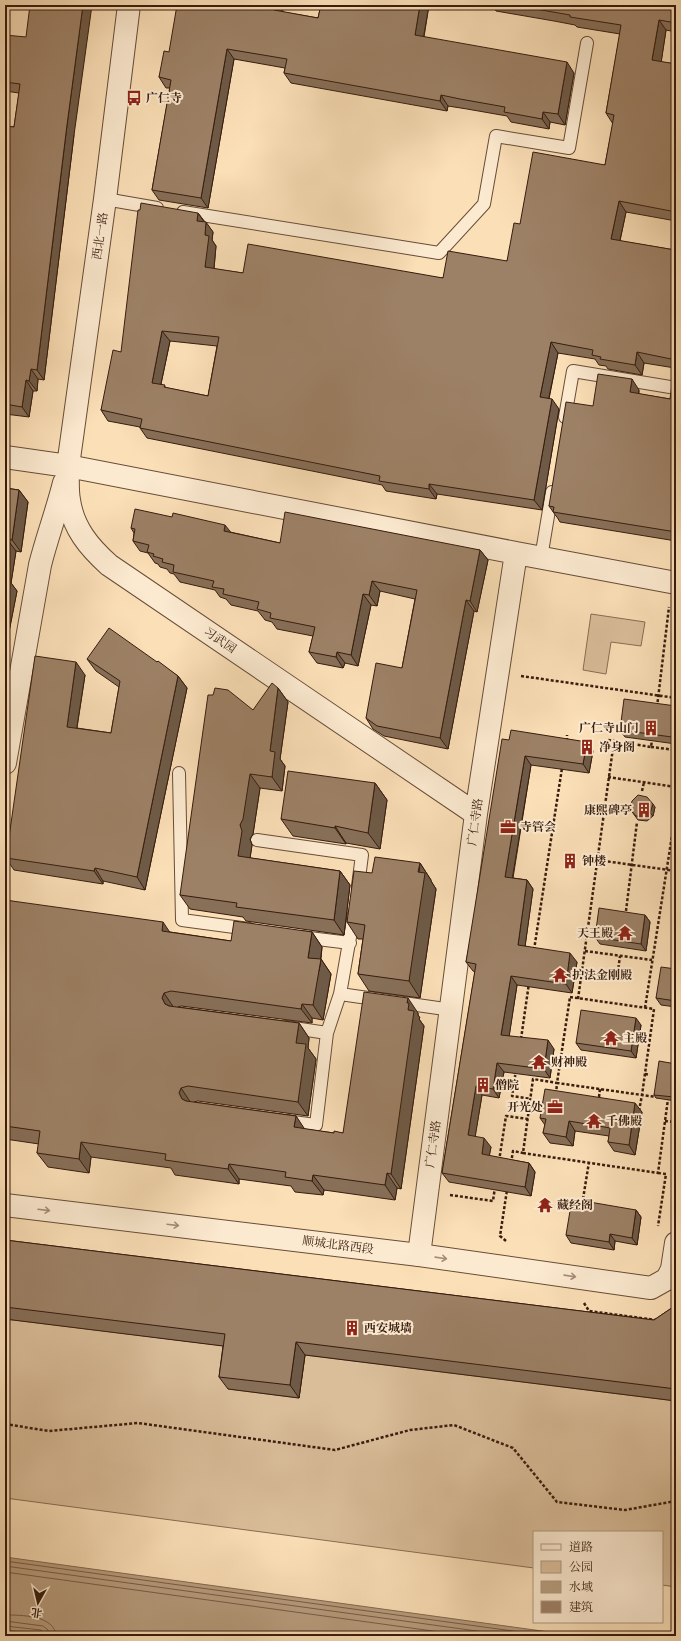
<svg xmlns="http://www.w3.org/2000/svg" width="681" height="1641" viewBox="0 0 681 1641" font-family="'IM FELL French Canon','Noto Serif SC',serif">
<rect width="100%" height="100%" fill="#fbdfb7"/>
<filter id="stains"><feTurbulence type="fractalNoise" baseFrequency=".005" numOctaves="4"/><feColorMatrix values="0 0 0 0 .2 0 0 0 0 .09 0 0 0 0 .02 0 0 0 .5 -.17"/></filter>
<radialGradient id="worn" r=".72"><stop offset=".6" stop-color="#630" stop-opacity="0"/><stop offset="1" stop-color="#630" stop-opacity=".3"/></radialGradient>
<path fill="#dabe9a" stroke="#886d54" d="M591,614L645,622L641,646L611,642L606,674L583,670Z
M5,1319L233,1347L228,1389L299,1398L305,1355L676,1401V1587L662,1585V1532H534V1568L5,1498Z"/>
<path fill="#b89d7e" stroke="#846951" d="M5,1557L578,1636H56L5,1630Z"/>
<g fill="none" stroke-linecap="round" stroke-linejoin="round">
<path stroke="#785c46" stroke-width="1" d="M5,1561L549,1636
M5,1566L513,1636
M5,1572L469,1636
M5,1615C21,1615 55,1615 56,1636
M5,1621L43,1626L48,1630L49,1636
M5,1626L41,1630L44,1633V1636"/>
<defs>
<path id="service" d="M105,199L157,208
M183,212L439,253L484,204L496,136L569,148L587,43
M565,417L573,371L676,388
M541,558L552,492
M179,773L182,920L249,929
M257,840L362,855L358,886
M301,937L350,943
M340,994L452,1010
M287,1027L327,1033
M285,1121L316,1125L327,1033L340,994L354,914"/>
<path id="minor" d="M68,466C68,477 67,489 69,500C73,528 89,547 109,565L476,814
M68,466L516,553
M5,763L40,565C47,537 57,511 64,483
M419,1255L476,814L516,553L676,583"/>
<path id="tertiary" d="M5,457L68,466L105,199L129,5
M5,1205L419,1255L651,1288L667,1279L672,1269L676,1243"/>
</defs>
<use href="#service" stroke="#684d38" stroke-width="14"/>
<use href="#minor" stroke="#684d38" stroke-width="24"/>
<use href="#tertiary" stroke="#684d38" stroke-width="24"/>
<path stroke="#371c0e" stroke-width="2.5" stroke-dasharray="3 2" stroke-linecap="butt" d="M521,676L676,698
M657,707L669,607
M608,740L651,747L652,740
M567,741V735
M651,747L676,750
M608,777L676,787
M642,791L644,782
M583,858L676,871
M626,911L637,822
M534,950L562,768
M585,951L652,960
M575,974L581,975
M617,978L620,956
M570,997L654,1009L642,1095L557,1083Z
M578,999L614,741
M645,1008L676,810
M521,1039L529,983
M551,1060L560,1062
M516,1070L512,1096L531,1099
M645,1074L650,1075
M556,1094L557,1083L533,1079L523,1153L658,1173L668,1099
M599,1097L600,1089
M639,1111L642,1095L657,1097
M665,1121L676,1122
M499,1161L506,1116L528,1119
M511,1163L513,1151L523,1153
M658,1173L666,1174L658,1226
M450,1195L493,1201L495,1187
M583,1199L589,1162
M506,1241L500,1236L507,1190
M584,1303L589,1311L656,1320
M5,1424L49,1431L138,1423L335,1450L410,1430L454,1425L513,1448L557,1502L625,1510L676,1501"/>
<use href="#service" stroke="#fcead0" stroke-width="12"/>
<use href="#minor" stroke="#fcead0" stroke-width="22"/>
<use href="#tertiary" stroke="#fcead0" stroke-width="22"/>
</g>
<path fill="#876f58" stroke="#371c0e" fill-rule="evenodd" d="M321,5H429L424,37L574,73L565,125L550,122L549,129L511,122L507,116L467,109L448,106L447,111L291,83L284,73L285,68L234,59L208,208L159,200L152,190L170,88H166L159,77L169,52L283,12L318,18Z
M492,5H676V32L666,30L661,62L676,64V221L626,212L620,241L675,250L676,378L675,368L644,363L642,375L608,369L606,366L599,365L595,359L558,353L549,399L559,409L542,510L437,494L436,499L386,491L382,485L147,438L140,428V427L108,421L101,410L121,352L198,213L213,232L212,240L216,246L214,269L243,273L443,278L507,261L520,224L605,165L613,124L606,113L620,34L577,27L575,25L554,21L496,11ZM170,341L217,346L208,396L167,388L161,384Z
M5,35L74,135L44,380L38,379L37,391H33L29,417L5,414V126L14,127L19,93L5,91Z
M676,379V541L560,522L557,517L556,516L549,506L593,406L639,390V394L670,399Z
M5,488L19,490L28,502L21,552L16,551L11,583L17,591L5,652Z
M131,528L230,532L280,543L480,550L488,560L477,612L474,611L448,749L384,736L373,729L366,718L402,668L415,599L380,591L377,606L371,605L358,666L345,663L343,668L317,663L309,652L313,636L277,629L272,622L265,620L258,611L231,605L226,599L220,597L215,590L180,582L174,574L170,573L167,569L160,567L158,564L155,563L148,553L140,551L133,541L134,533Z
M87,659L157,662L178,676L187,688L145,890L103,881V884L14,870L6,858L85,675L77,728L111,733L119,687L96,671Z
M278,688L288,702L280,759L285,766L282,791L260,788L253,834L250,839L252,845L250,858L340,871L350,885L344,935L246,921L243,917L190,909L180,895L253,710Z
M676,706V744L625,737L620,730Z
M509,740L587,742L593,751L589,773L531,765L513,878L527,880L533,889L525,946L577,962L572,993L517,985L509,1036L554,1049L550,1078L504,1072L499,1098L482,1095L475,1136L491,1147L489,1156L529,1163L535,1172L531,1196L449,1182L442,1173L475,972L473,971L466,962Z
M375,783L387,800L380,849L346,843V844L293,836L281,819Z
M655,807L653,816L647,821L638,820L630,809Z
M420,863L431,880V881L436,889L420,998L369,991L358,974L363,939H358L347,922L372,873Z
M5,900L170,932L231,941L312,932L322,947L321,959L331,974L323,1020L312,1018V1023L181,1006L178,1007L299,1023L309,1038L308,1048L316,1059L308,1116L198,1101L194,1102L296,1116L304,1129L334,1133H343L418,1013V1015L420,1018L419,1019L424,1026L401,1189L397,1188L395,1200L324,1190L323,1195L295,1192L291,1186L239,1179V1184L175,1175L171,1168L91,1157L89,1173L48,1167L37,1153L39,1144L5,1139Z
M645,915L650,922L646,951L600,944L595,937Z
M676,969V1007L661,1005L656,998Z
M641,1025L636,1058L581,1050L576,1043Z
M676,1064V1101L656,1098L654,1095Z
M642,1112L635,1155L614,1151L608,1142L609,1136L575,1131L573,1146L550,1143L543,1133L545,1125L540,1118Z
M636,1210L641,1217L637,1245L615,1241L614,1250L571,1243L566,1235Z
M5,1240L654,1320L676,1305V1401L305,1355L299,1398L228,1389L219,1377L223,1346L5,1319Z"/>
<path fill="#6e5a47" stroke="#371c0e" d="M83,5H92L74,135L44,380L37,370L67,125Z
M275,5H284L281,20L274,10Z
M420,5H429L422,46L415,35Z
M659,20L666,30L660,70L652,60Z
M227,49L234,59L208,208L201,198Z
M567,62L574,73L565,125L558,114Z
M441,95L448,106L447,111L440,101Z
M543,112L550,122L549,129L542,119Z
M619,201L626,212L618,249L611,239Z
M198,213L205,223L197,221Z
M206,222L213,232L212,240L216,246L213,278L205,267V235Z
M162,331L170,341L159,393L152,383Z
M551,342L558,353L547,407L540,397Z
M637,352L644,363L642,375L635,365Z
M31,369L38,379L37,391L29,381Z
M632,379L639,390L637,402L630,392Z
M26,380L33,391L29,417L22,407Z
M552,399L559,409L542,510L534,500Z
M429,484L437,494L436,499L429,489Z
M19,490L28,502L21,552L12,540Z
M225,525L233,535L224,531Z
M7,539L16,551L11,583L17,591L5,652V555Z
M480,550L488,560L477,612L470,601Z
M372,581L380,591L377,606L369,595Z
M363,594L371,605L358,666L351,655Z
M466,600L474,611L448,749L440,738Z
M337,652L345,663L343,668L336,657Z
M76,662L85,675L75,739L67,727Z
M178,676L187,688L145,890L137,877Z
M278,688L288,702L280,759L285,766L282,791L272,777L270,751Z
M676,707V743L672,737Z
M587,742L593,751L589,773L583,764Z
M525,756L531,765L511,886L505,877Z
M250,774L260,788L253,834L250,839L252,845L248,871L238,856L240,825Z
M375,783L387,800L380,849L368,833Z
M653,804L655,807L653,816L650,813Z
M335,826L346,843V844L335,828Z
M420,863L431,880V881L436,889L420,998L409,981Z
M95,868L103,881V884L94,871Z
M340,871L350,885L344,935L334,920Z
M527,880L533,889L524,954L518,945Z
M645,915L650,922L646,951L641,944Z
M163,922L173,937L162,931Z
M312,932L322,947L319,971L321,959L331,974L323,1020L313,1005L308,958Z
M570,953L577,962L572,993L566,984Z
M511,976L517,985L508,1044L501,1035Z
M164,993L174,1008L165,1004L162,998Z
M408,998L418,1013V1015L420,1018L419,1019L424,1026L401,1189L391,1174L408,1010L407,1003Z
M302,1004L312,1018V1023L301,1009Z
M636,1018L641,1025L636,1058L631,1051Z
M299,1023L309,1038L308,1048L316,1059L308,1116L298,1102L296,1043Z
M548,1040L554,1049L550,1078L544,1069Z
M497,1063L504,1072L499,1098L493,1089Z
M476,1086L482,1095L474,1144L468,1135Z
M676,1087V1100L674,1097Z
M181,1088L191,1103L182,1099L179,1093Z
M635,1103L642,1112L635,1155L629,1145Z
M296,1116L306,1131L294,1127Z
M569,1121L575,1131L573,1146L566,1137Z
M484,1138L491,1147L488,1163L482,1154Z
M81,1142L91,1157L89,1173L79,1159Z
M529,1163L535,1172L531,1196L525,1187Z
M229,1164L239,1179V1184L228,1169Z
M387,1173L397,1188L395,1200L385,1185Z
M313,1175L324,1190L323,1195L312,1181Z
M636,1210L641,1217L637,1245L632,1238Z
M610,1234L615,1241L614,1250L609,1242Z
M296,1342L305,1355L299,1398L290,1385Z"/>
<path fill="#9d8166" stroke="#371c0e" fill-rule="evenodd" d="M30,5H83L67,125L37,370L31,369L29,381L26,380L22,407L5,404V126L14,127L20,84L5,82V35L26,37Z
M177,5H275L274,10L318,18L321,5H420L415,35L567,62L558,114L543,112L542,119L504,112L505,107L460,99L441,95L440,101L284,73L287,59L227,49L201,198L152,190L171,80L159,77L164,51L169,52Z
M513,5H676V23L659,20L652,60L676,64V212L619,201L611,239L675,250L676,242V378L674,373L676,360L637,352L635,365L600,359L601,357L592,355L593,350L551,342L540,397L552,399L534,500L429,484V489L379,481L380,476L140,428L142,419L101,410L113,350L121,352L138,210H140L141,203L198,213L197,221L206,222L205,235L209,236L205,267L243,273L248,244L443,278L448,251L507,261L514,223L520,224L533,152L605,165L614,115L606,113L621,25L570,17V15ZM162,331L219,337L208,396L164,387L165,385L152,383Z
M598,374L632,379L630,392L670,399L672,384L676,379V532L553,512L554,507L549,506L566,402L593,406Z
M5,488L19,490L12,540L7,539L5,555Z
M135,509L172,517L173,513L225,525L224,531L280,543L285,512L480,550L470,601L466,600L440,738L377,726L366,718L376,663L402,668L417,590L372,581L369,595L363,594L351,655L337,652L336,657L309,652L315,627L270,618L271,613L257,609L259,602L223,594L224,589L212,587L214,581L173,572L174,565L162,562L163,559L153,556L154,554L147,552L149,545L133,541L135,529L131,528Z
M5,578L8,579L5,596Z
M109,628L157,662L158,661L178,676L137,877L95,868L94,871L6,858L35,656L76,662L67,727L111,733L120,681L87,659Z
M272,683L278,688L270,751L275,752L272,777L250,774L243,819L240,825L242,831L238,856L340,871L334,920L236,907L237,903L180,895L208,695H213L215,688L228,690L253,710Z
M624,699L676,706L672,737L620,730Z
M511,730L587,742L583,764L525,756L505,877L527,880L518,945L570,953L566,984L511,976L501,1035L548,1040L544,1069L497,1063L493,1089L476,1086L468,1135L484,1138L482,1154L529,1163L525,1187L442,1173L476,964L466,962L502,739L509,740Z
M288,771L375,783L368,833L335,826V828L281,819Z
M638,795L647,797L653,804L650,813L644,817L636,816L630,809L632,801Z
M375,857L420,863L418,872L425,873L409,981L358,974L365,925L347,922L354,871L372,873Z
M5,900L163,922L162,931L231,941L234,921L312,932L308,958L321,959L313,1005L302,1004L301,1009L171,991L164,993L162,998L165,1004L169,1006L299,1023L296,1043L306,1044L298,1102L188,1086L181,1088L179,1093L182,1099L186,1101L296,1116L294,1127L334,1133V1131L343,1133L364,992L408,998L407,1003H409L408,1010L414,1011L391,1174L387,1173L385,1185L313,1175L312,1181L285,1177L286,1172L229,1164L228,1169L165,1160L166,1154L81,1142L79,1159L37,1153L40,1131L5,1126Z
M599,908L645,915L641,944L595,937Z
M661,967L676,969V1001L656,998Z
M581,1010L636,1018L631,1051L576,1043Z
M659,1061L676,1064V1087L674,1097L654,1095Z
M545,1089L635,1103L629,1145L608,1142L610,1128L569,1121L566,1137L543,1133L546,1119L540,1118Z
M572,1199L636,1210L632,1238L610,1234L609,1242L566,1235Z
M5,1240L654,1320L676,1305V1389L296,1342L290,1385L219,1377L225,1334L5,1307Z
M676,1423V1440L674,1439Z"/>
<defs><path id="oneway-shaft" d="M-6 0H5M1.5-3L5.5 0L1.5 3" fill="none" stroke-width="1.6" stroke-linecap="round" stroke-linejoin="round"/></defs>
<g stroke="#a38d79">
<use href="#oneway-shaft" transform="translate(44 1210) rotate(7)"/>
<use href="#oneway-shaft" transform="translate(173 1225) rotate(7)"/>
<use href="#oneway-shaft" transform="translate(441 1258) rotate(8)"/>
<use href="#oneway-shaft" transform="translate(570 1276) rotate(8)"/>
</g>
<defs>
<symbol id="bus-bare" viewBox="-9 -9 18 18"><path d="M-5-6H5V4H4V6H2V4H-2V6H-4V4H-5ZM-3.5-4V0h7V-4ZM-3.5 1.2v1.5H-2V1.2ZM2 1.2v1.5H3.5V1.2Z" fill="#8f2418" stroke="#fcead0" stroke-width="2.5" paint-order="stroke"/></symbol>
<symbol id="building-bare" viewBox="-9 -9 18 18"><path d="M-4-6H4V6H1V3H-1V6H-4ZM-2.5-4.3h1.7v1.8h-1.7ZM.8-4.3h1.7v1.8H.8ZM-2.5-1h1.7V.8h-1.7ZM.8-1h1.7V.8H.8Z" fill="#8f2418" stroke="#fcead0" stroke-width="2.5" paint-order="stroke"/></symbol>
<symbol id="office-bare" viewBox="-9 -9 18 18"><path d="M-6-3h4V-5.5h4V-3h4V5H-6ZM-1-4.5V-3h2v-1.5ZM-6 0V1H6V0Z" fill="#8f2418" stroke="#fcead0" stroke-width="2.5" paint-order="stroke"/></symbol>
<symbol id="temple-bare" viewBox="-9 -9 18 18"><path d="M0-6L5-2H3V0L6.5 2.5H4V6H1.5V3h-3V6H-4V2.5H-6.5L-3 0V-2H-5Z" fill="#8f2418" stroke="#fcead0" stroke-width="2.5" paint-order="stroke"/></symbol>
</defs>
<g fill-rule="evenodd">
<use href="#bus-bare" x="123" y="87" width="22" height="22"/>
<use href="#building-bare" x="640" y="717" width="22" height="22"/>
<use href="#building-bare" x="576" y="736" width="22" height="22"/>
<use href="#building-bare" x="633" y="799" width="22" height="22"/>
<use href="#office-bare" x="497" y="816" width="22" height="22"/>
<use href="#building-bare" x="559" y="850" width="22" height="22"/>
<use href="#temple-bare" x="614" y="922" width="22" height="22"/>
<use href="#temple-bare" x="549" y="964" width="22" height="22"/>
<use href="#temple-bare" x="600" y="1027" width="22" height="22"/>
<use href="#temple-bare" x="528" y="1051" width="22" height="22"/>
<use href="#building-bare" x="472" y="1074" width="22" height="22"/>
<use href="#office-bare" x="544" y="1096" width="22" height="22"/>
<use href="#temple-bare" x="583" y="1110" width="22" height="22"/>
<use href="#temple-bare" x="534" y="1194" width="22" height="22"/>
<use href="#building-bare" x="341" y="1317" width="22" height="22"/>
</g>
<g text-anchor="middle" dominant-baseline="central" stroke-width="4" stroke-linejoin="round" paint-order="stroke">
<g font-size="12" font-weight="bold" fill="#371c0e" stroke="#fcead0" text-anchor="start">
<text x="146" y="98">广仁寺</text>
<text x="639" y="728" text-anchor="end">广仁寺山门</text>
<text x="599" y="747">净身阁</text>
<text x="632" y="810" text-anchor="end">康熙碑亭</text>
<text x="520" y="827">寺管会</text>
<text x="582" y="861">钟楼</text>
<text x="613" y="933" text-anchor="end">天王殿</text>
<text x="572" y="975">护法金刚殿</text>
<text x="623" y="1038">主殿</text>
<text x="551" y="1062">财神殿</text>
<text x="495" y="1085">僧院</text>
<text x="543" y="1107" text-anchor="end">开光处</text>
<text x="606" y="1121">千佛殿</text>
<text x="557" y="1205">藏经阁</text>
<text x="364" y="1328">西安城墙</text>
</g>
<g font-size="12" fill="#371c0e" stroke="#fcead0">
<text transform="translate(100 236) rotate(-82)">西北一路</text>
<text transform="translate(220 640) rotate(34)">习武园</text>
<text transform="translate(475 822) rotate(-82)">广仁寺路</text>
<text transform="translate(433 1144) rotate(-82)">广仁寺路</text>
<text transform="translate(338 1245) rotate(7)">顺城北路西段</text>
</g>
</g>
<rect width="681" height="1641" fill="none" stroke="#fbdfb7" stroke-width="20"/>
<rect x="6" y="6" width="669" height="1629" fill="none" stroke="#371c0e" stroke-width="2"/>
<rect x="10" y="10" width="661" height="1621" fill="none" stroke="#371c0e"/>
<rect x="533" y="1531" width="130" height="92" fill="#fcead0" stroke="#ad9882"/>
<rect x="541" y="1544" width="20" height="6" fill="#fcead0" stroke="#ad9882"/>
<text x="569" y="1551" font-size="12" fill="#371c0e">道路</text>
<rect x="541" y="1561" width="20" height="12" fill="#dabe9a" stroke="#ad9882"/>
<text x="569" y="1571" font-size="12" fill="#371c0e">公园</text>
<rect x="541" y="1581" width="20" height="12" fill="#b89d7e" stroke="#ad9882"/>
<text x="569" y="1591" font-size="12" fill="#371c0e">水域</text>
<rect x="541" y="1601" width="20" height="12" fill="#9d8166" stroke="#ad9882"/>
<text x="569" y="1611" font-size="12" fill="#371c0e">建筑</text>
<g transform="translate(38 1603) rotate(188)" stroke="#fcead0" stroke-width="3" paint-order="stroke">
<path d="M0-3L7 15L0 10L-7 15Z" fill="#371c0e"/>
<text y="-6" font-size="11" font-weight="bold" text-anchor="middle" fill="#371c0e">北</text>
</g>
<rect width="100%" height="100%" filter="url(#stains)"/>
<rect width="100%" height="100%" fill="url(#worn)"/>
</svg>
